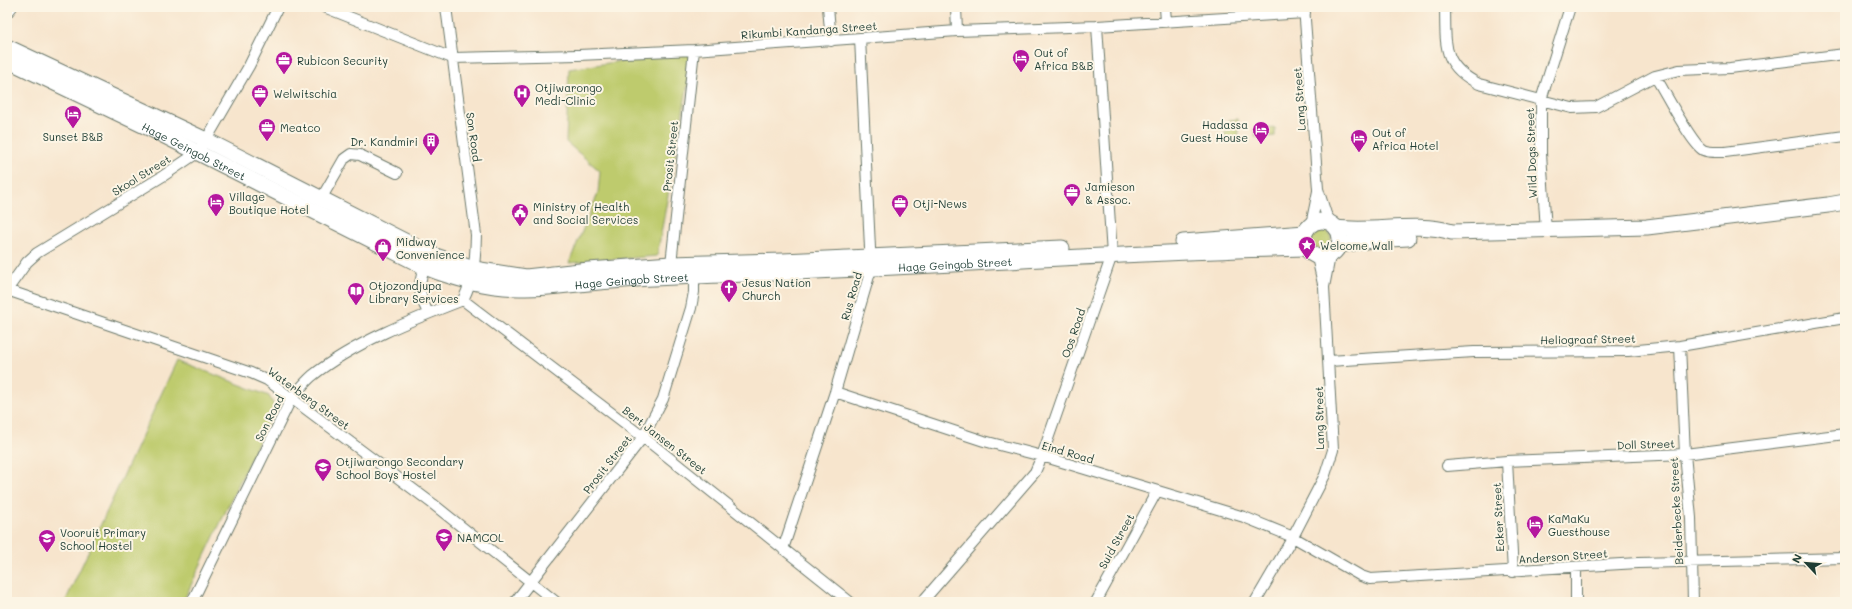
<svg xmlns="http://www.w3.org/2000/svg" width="1852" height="609" viewBox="0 0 1852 609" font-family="Mali,sans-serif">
<rect width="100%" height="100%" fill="#fcf5e5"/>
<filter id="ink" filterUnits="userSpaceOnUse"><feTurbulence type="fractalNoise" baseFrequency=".025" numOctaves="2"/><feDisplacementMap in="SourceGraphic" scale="8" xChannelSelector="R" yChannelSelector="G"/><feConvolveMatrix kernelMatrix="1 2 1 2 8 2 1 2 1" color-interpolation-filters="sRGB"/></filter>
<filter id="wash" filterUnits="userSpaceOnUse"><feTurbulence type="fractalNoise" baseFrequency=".012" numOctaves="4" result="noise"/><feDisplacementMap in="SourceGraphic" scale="16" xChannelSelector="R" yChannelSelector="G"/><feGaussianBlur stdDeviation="0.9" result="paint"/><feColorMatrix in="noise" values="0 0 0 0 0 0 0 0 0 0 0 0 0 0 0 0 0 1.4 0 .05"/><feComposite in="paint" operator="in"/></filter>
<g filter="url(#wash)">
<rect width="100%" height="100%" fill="#f7e5cd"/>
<path fill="#becb6d" stroke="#6e8450" d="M694,50L657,256L569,263L598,193L600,171L566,142L569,69Z
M1238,119L1239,140H1225V131H1229V120Z
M1275,128V136L1255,137L1254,129Z
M1311 239a10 10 0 1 1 20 0a10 10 0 1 1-20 0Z
M177,360L269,396L275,407L183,602H65Z"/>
</g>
<g filter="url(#ink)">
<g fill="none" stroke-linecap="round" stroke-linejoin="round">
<defs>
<path id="minor" d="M324,7L452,58L578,55L694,50L957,31L1097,26L1305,13
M828,7L831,41
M956,7L957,31
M1165,7L1166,22
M1304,7L1318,189L1326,214L1332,224
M1445,7C1446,44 1441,65 1479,84L1572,108L1596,107L1655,76L1679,70L1730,68L1845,54
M7,13L12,7
M1655,76C1664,90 1691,143 1703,150C1710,153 1718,152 1725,152L1845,136
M321,199L344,159L351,154L360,155L397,173
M1311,225L1318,191
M1546,231L1541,153V100L1570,7
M1317,257L1323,284
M427,262C417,283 418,293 428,313
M671,264L694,50
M7,290L251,373L267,380L433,504L556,602
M7,290L27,262L37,253L163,176L197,153L206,140L249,66L278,7
M463,300L643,437L850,602
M1680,346L1685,454L1691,518L1693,602
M1329,361L1474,352L1628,351L1680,346L1845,318
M835,392L984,441L1042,456L1244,517L1293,537L1361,576L1370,579L1638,563L1845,558
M1507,461L1513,572
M1447,466L1507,461L1685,454L1845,434
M783,549L835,392L871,269L860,38
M1576,568V602
M192,602L291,399C298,391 304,383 312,376C353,343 414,319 463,300C475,275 475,262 476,235L446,7
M515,602L643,437L663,399L691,308L694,292V276
M922,602L1035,472L1042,456L1112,255L1097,26
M1096,602L1157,491
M1255,602L1293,537L1325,475L1333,450L1324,287L1330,256"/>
<g id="highway">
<path d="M7,47L206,140L430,254L474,269L526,277L589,270L671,264L783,261L1062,248"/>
<path id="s1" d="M7,60L149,128L425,267C455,279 487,287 520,288C546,289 573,284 599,282C632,279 665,277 697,276C900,269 1103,253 1306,248"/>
<circle cx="1322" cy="239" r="18"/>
<path d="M1336,228C1375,233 1415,221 1452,232L1647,227L1828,205L1845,202"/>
<path d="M1183,242L1305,233"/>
<path d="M1340,245L1371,240L1408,238"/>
</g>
</defs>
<use href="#minor" stroke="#6b786a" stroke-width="12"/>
<use href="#highway" stroke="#6b786a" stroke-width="17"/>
<use href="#minor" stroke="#fff" stroke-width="10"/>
<use href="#highway" stroke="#fff" stroke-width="15"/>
</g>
</g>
<defs>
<symbol id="hotel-pin" viewBox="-11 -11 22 30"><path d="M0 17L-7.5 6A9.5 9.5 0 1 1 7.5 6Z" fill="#b5179e" stroke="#fcf5e5"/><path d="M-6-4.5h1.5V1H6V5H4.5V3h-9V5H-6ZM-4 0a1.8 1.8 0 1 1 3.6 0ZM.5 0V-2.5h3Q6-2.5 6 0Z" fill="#fff"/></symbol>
<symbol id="office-pin" viewBox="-11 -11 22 30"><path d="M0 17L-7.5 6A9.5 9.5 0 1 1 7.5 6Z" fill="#b5179e" stroke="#fcf5e5"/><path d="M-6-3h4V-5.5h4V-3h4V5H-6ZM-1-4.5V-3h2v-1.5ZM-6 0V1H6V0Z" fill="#fff"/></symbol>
<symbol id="hospital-pin" viewBox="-11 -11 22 30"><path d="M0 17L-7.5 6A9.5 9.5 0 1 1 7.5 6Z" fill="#b5179e" stroke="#fcf5e5"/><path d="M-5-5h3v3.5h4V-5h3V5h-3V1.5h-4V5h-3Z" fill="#fff"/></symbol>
<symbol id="building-pin" viewBox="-11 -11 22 30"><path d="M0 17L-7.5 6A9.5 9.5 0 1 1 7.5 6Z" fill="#b5179e" stroke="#fcf5e5"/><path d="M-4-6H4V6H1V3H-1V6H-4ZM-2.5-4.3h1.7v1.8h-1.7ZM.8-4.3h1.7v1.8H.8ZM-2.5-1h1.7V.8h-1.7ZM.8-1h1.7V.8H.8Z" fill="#fff"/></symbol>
<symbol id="civic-pin" viewBox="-11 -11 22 30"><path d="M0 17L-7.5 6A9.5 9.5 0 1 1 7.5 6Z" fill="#b5179e" stroke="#fcf5e5"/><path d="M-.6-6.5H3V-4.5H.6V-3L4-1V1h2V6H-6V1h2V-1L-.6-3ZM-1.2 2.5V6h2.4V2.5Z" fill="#fff"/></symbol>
<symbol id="sight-pin" viewBox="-11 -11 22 30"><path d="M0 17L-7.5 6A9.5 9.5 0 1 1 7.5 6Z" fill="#b5179e" stroke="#fcf5e5"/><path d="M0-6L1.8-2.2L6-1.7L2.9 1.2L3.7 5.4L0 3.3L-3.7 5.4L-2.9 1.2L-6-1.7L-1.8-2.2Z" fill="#fff"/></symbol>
<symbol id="shop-pin" viewBox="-11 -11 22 30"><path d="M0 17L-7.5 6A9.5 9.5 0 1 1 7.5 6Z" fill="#b5179e" stroke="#fcf5e5"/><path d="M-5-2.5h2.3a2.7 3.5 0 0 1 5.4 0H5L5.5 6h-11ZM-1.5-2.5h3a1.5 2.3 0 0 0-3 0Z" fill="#fff"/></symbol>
<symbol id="church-pin" viewBox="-11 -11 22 30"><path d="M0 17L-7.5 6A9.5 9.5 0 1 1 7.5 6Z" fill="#b5179e" stroke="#fcf5e5"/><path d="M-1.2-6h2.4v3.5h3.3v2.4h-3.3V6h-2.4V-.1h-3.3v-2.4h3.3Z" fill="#fff"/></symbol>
<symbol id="library-pin" viewBox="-11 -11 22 30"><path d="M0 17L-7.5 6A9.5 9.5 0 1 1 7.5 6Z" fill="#b5179e" stroke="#fcf5e5"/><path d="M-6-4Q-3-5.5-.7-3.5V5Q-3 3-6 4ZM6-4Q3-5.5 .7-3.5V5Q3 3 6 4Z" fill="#fff"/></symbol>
<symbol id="school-pin" viewBox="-11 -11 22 30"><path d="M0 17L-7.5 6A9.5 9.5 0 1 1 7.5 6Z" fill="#b5179e" stroke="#fcf5e5"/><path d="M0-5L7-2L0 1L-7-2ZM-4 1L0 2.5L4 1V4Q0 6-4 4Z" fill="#fff"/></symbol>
</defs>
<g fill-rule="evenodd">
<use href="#hotel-pin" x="1011" y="48" width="20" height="27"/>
<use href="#office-pin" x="274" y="50" width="20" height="27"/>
<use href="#office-pin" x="250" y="83" width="20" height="27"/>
<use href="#hospital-pin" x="512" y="83" width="20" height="27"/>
<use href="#hotel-pin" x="63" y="104" width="20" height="27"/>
<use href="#office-pin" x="257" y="117" width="20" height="27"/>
<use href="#hotel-pin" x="1251" y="120" width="20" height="27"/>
<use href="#hotel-pin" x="1349" y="128" width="20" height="27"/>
<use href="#building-pin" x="421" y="131" width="20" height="27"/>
<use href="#office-pin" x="1062" y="182" width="20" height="27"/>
<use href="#hotel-pin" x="206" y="192" width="20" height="27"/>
<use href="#office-pin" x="890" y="193" width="20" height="27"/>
<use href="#civic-pin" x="510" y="202" width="20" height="27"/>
<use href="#sight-pin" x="1297" y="235" width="20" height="27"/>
<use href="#shop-pin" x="373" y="237" width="20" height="27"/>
<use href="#church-pin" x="719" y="278" width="20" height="27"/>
<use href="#library-pin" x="346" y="281" width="20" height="27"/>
<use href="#school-pin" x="313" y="457" width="20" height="27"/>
<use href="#hotel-pin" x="1525" y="514" width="20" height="27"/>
<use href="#school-pin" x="434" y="527" width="20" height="27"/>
<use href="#school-pin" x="37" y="528" width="20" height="27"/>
</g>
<g text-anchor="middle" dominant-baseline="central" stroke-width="4" stroke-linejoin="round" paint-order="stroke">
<g font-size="11" fill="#1f3d34" stroke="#fcf5e5">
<text transform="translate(809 30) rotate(-4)">Rikumbi Kandanga Street</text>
<text transform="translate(1299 99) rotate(-94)">Lang Street</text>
<text transform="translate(474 137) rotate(82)">Son Road</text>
<text stroke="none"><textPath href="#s1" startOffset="208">Hage Geingob Street</textPath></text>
<text transform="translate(1531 153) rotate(-92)">Wild Dogs Street</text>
<text transform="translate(670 156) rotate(-84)">Prosit Street</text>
<text transform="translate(141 175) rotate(-32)">Skool Street</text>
<text stroke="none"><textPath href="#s1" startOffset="1000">Hage Geingob Street</textPath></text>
<text stroke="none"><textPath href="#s1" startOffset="676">Hage Geingob Street</textPath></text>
<text transform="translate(851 296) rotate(-74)">Rus Road</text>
<text transform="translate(1073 333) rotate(-71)">Oos Road</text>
<text transform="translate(1588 339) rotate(-1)">Heliograaf Street</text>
<text transform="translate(309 398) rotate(36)">Waterberg Street</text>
<text transform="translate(269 418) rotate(-63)">Son Road</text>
<text transform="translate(1319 418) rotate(-91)">Lang Street</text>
<text transform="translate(665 440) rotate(38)">Bert Jansen Street</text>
<text transform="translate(1646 444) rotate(-2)">Doll Street</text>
<text transform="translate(1068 452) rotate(16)">Eind Road</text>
<text transform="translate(607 464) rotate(-52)">Prosit Street</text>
<text transform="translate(1676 511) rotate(-93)">Beiderbecke Street</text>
<text transform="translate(1498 517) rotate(-93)">Ecker Street</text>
<text transform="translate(1116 541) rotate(-61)">Suid Street</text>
<text transform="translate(1563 556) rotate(-4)">Anderson Street</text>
</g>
<g font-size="11" fill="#1f3d34" stroke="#fcf5e5" text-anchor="start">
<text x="1034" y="52">Out of<tspan x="1034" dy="13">Africa B&amp;B</tspan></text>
<text x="297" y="60">Rubicon Security</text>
<text x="535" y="87">Otjiwarongo<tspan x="535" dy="13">Medi-Clinic</tspan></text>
<text x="273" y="93">Welwitschia</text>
<text x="1248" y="124" text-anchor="end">Hadassa<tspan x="1248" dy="13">Guest House</tspan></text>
<text x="280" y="127">Meatco</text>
<text x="1372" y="132">Out of<tspan x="1372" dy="13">Africa Hotel</tspan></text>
<text x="73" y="136" text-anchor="middle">Sunset B&amp;B</text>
<text x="418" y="141" text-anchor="end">Dr. Kandmiri</text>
<text x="1085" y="186">Jamieson<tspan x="1085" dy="13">&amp; Assoc.</tspan></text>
<text x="229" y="196">Village<tspan x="229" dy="13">Boutique Hotel</tspan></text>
<text x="913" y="203">Otji-News</text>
<text x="533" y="206">Ministry of Health<tspan x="533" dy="13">and Social Services</tspan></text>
<text x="396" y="241">Midway<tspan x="396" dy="13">Convenience</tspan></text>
<text x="1320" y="245">Welcome Wall</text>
<text x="742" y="282">Jesus Nation<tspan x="742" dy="13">Church</tspan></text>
<text x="369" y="285">Otjozondjupa<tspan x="369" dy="13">Library Services</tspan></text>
<text x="336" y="461">Otjiwarongo Secondary<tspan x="336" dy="13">School Boys Hostel</tspan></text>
<text x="1548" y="518">KaMaKu<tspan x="1548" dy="13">Guesthouse</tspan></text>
<text x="60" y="532">Vooruit Primary<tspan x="60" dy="13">School Hostel</tspan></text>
<text x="457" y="537">NAMCOL</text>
</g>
</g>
<rect width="1852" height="609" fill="none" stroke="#fcf5e5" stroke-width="24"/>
<g transform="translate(1806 563) rotate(296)" stroke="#fcf5e5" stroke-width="3" paint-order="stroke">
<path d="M0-3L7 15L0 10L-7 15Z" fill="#1f3d34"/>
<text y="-6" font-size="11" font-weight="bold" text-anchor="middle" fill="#1f3d34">N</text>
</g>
</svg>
